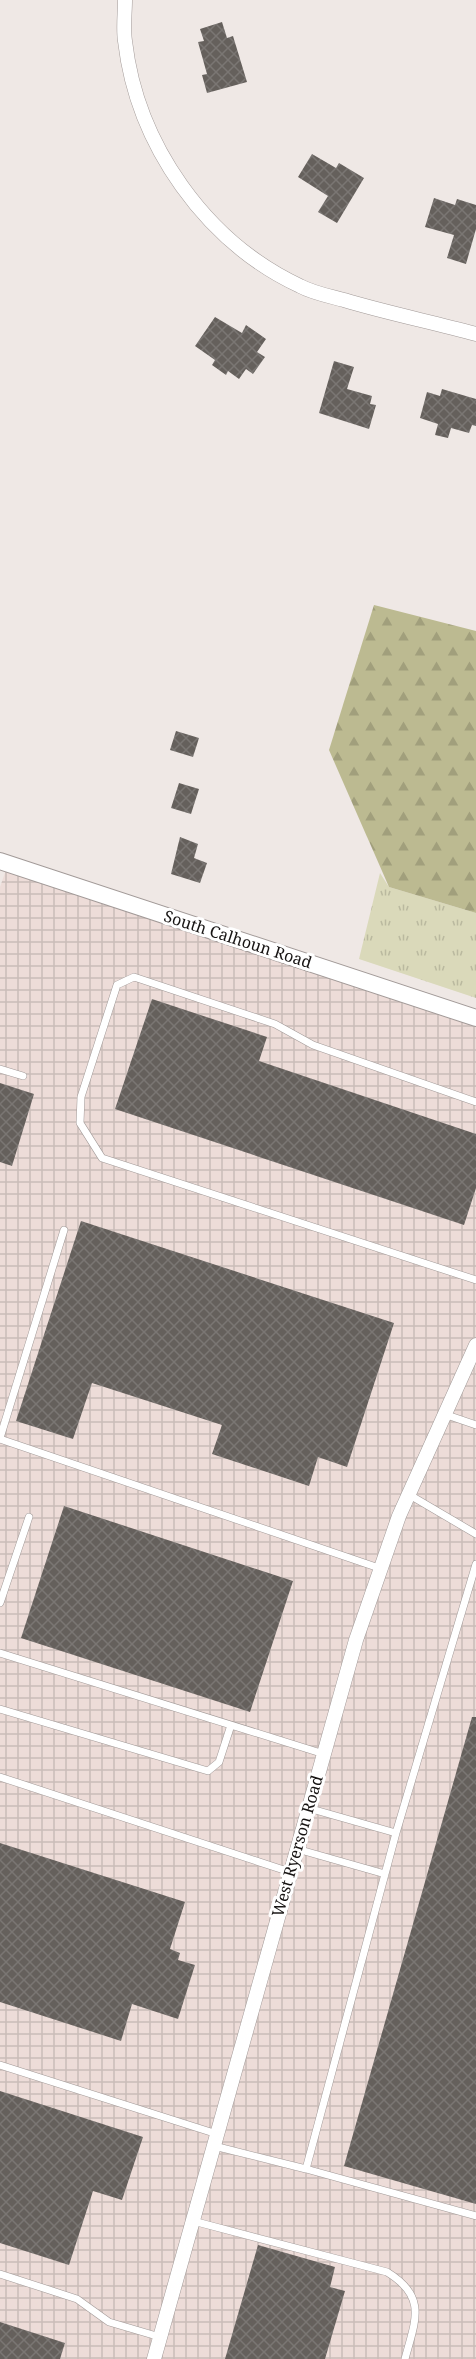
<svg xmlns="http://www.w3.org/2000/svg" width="476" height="2359" viewBox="0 0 476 2359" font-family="'Noto Serif',serif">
<defs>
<pattern id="industrial-grid" width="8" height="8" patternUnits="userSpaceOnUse" patternTransform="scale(1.5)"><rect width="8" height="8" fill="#eddcd8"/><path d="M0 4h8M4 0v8" fill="none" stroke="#cabcb8"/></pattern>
<pattern id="grass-tufts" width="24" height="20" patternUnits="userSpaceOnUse" patternTransform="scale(1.5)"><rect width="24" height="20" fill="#dad9ba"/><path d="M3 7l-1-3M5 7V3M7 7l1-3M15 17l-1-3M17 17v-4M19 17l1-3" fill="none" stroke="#bab99f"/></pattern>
<pattern id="forest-firs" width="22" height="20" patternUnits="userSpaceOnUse" patternTransform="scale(1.5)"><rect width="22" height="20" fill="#bcba91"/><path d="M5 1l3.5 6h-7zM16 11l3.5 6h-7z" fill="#a19f7c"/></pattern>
<pattern id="building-cross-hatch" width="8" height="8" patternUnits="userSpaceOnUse" patternTransform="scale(1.5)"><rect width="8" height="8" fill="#65605c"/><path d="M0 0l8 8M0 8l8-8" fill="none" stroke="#7a7673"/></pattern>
</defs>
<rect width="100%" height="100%" fill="#efe8e5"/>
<path fill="url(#industrial-grid)" d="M8,864L476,1018V2359H0V887Z"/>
<path fill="url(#grass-tufts)" d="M380,873L389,887L476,913V998L359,959Z"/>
<path fill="url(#forest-firs)" d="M374,605L476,631V913L389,887L329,750Z"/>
<path fill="url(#building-cross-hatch)" d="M222,22L227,38L233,36L247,82L207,93L202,75L207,74L198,42L204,41L200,29Z
M312,154L336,168L339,163L364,178L337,223L318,212L328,196L298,177Z
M434,198L455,205L457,199L476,205V229L466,264L447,258L454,235L425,227Z
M215,317L242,333L246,325L266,339L257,352L265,357L253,374L246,369L239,379L228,371L226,375L212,365L215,360L195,346Z
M334,361L354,367L347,389L372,396L370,404L376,405L369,429L319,413Z
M442,389L476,399V426L472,425L469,433L451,428L448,438L435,435L438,424L420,418L427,392L440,396Z
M176,731L199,738L193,757L170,750Z
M179,783L199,789L191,814L171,808Z
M180,837L198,844L194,858L207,863L200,883L171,874Z
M152,999L267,1037L259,1061L476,1134V1188L464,1225L115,1109Z
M0,1083L34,1094L12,1166L0,1162Z
M81,1221L394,1323L347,1467L318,1457L309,1486L212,1454L222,1425L92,1383L73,1439L16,1421Z
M64,1506L293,1581L250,1712L21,1638Z
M472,1717H476V2204L344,2166Z
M0,1843L185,1902L170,1949L180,1953L178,1960L195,1965L178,2019L132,2004L121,2041L0,2002Z
M0,2091L143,2137L122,2200L93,2191L69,2265L0,2243Z
M258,2245L335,2267L330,2287L345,2291L325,2359H225Z
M0,2322L65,2343L60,2359H0Z"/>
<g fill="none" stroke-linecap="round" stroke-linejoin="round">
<defs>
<path id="service" d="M0,1069L23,1076
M476,1102L313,1045L275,1024L134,977L117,985L81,1097L80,1123L102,1158L476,1280
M444,1414L476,1425
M0,1438L64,1230
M0,1439L379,1568
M408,1494L476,1534
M0,1603L29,1517
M0,1653L324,1754
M0,1709L208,1771L219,1762L231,1725
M0,1777L290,1872
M308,1808L396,1833
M297,1849L385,1874
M0,2065L217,2134
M214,2146L306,2169L396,1833L476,1564
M306,2169L476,2216
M193,2221L387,2272C428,2297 415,2321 405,2359
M0,2274L77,2299L109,2322L160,2337"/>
<path id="minor" d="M125,0C125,13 123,28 125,41C137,145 206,242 300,286C313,293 329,296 344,300C387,313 432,322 476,334
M154,2359L356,1640L399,1516L476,1345"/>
<path id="tertiary" d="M0,861L476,1018"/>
</defs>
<use href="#service" stroke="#a29a98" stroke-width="8"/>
<use href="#minor" stroke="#a29a98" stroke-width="15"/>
<use href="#tertiary" stroke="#a29a98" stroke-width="18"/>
<use href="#service" stroke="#fff" stroke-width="7"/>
<use href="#minor" stroke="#fff" stroke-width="14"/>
<use href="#tertiary" stroke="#fff" stroke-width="16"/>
</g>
<g text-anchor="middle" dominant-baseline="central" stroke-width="6" stroke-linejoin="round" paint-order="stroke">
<g font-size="16" fill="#171413" stroke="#fff">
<text transform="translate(238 939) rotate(18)">South Calhoun Road</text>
<text transform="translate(297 1846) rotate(-74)">West Ryerson Road</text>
</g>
</g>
</svg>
